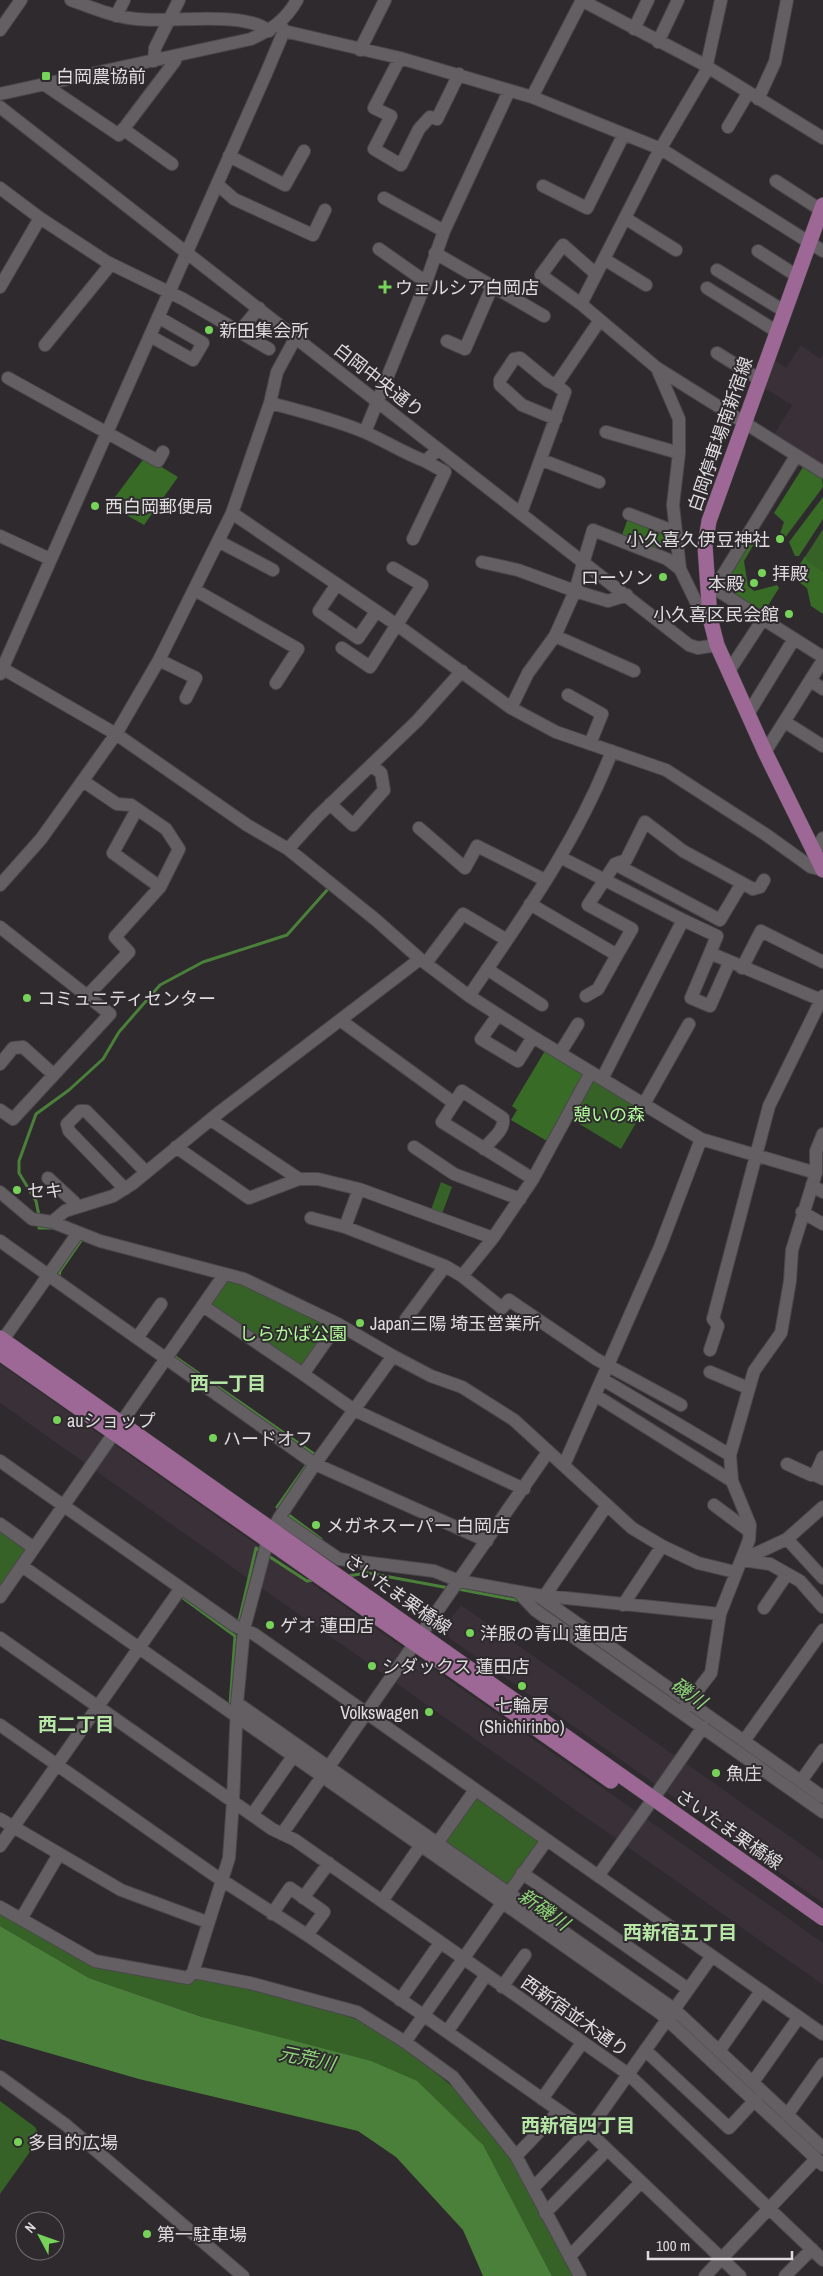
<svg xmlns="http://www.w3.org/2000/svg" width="823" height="2276" viewBox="0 0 823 2276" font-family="'Archivo Narrow','Noto Sans JP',sans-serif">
<rect width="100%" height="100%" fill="#2e2a2d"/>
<path fill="#3a3138" d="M801,345L820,359L823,355V469L772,438L792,405L762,387L772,359L786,368Z
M0,1364L823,1943V1985L0,1403Z
M461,1605L823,1860V1903L449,1638L447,1623Z"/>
<path fill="#366228" d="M823,529V588L796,571Z
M594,1078L644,1109L621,1149L571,1119Z
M441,1182L452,1187L442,1214L431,1210Z
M227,1279L244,1283L330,1326L301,1367L209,1306Z
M0,1528L27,1550L0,1589Z
M475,1796L540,1843L507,1890L441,1844Z
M0,1912L92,1965L197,1977L295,1999L364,2022L402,2045L453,2087L500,2138L573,2276H552L483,2146L202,2017L89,1978L0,1926Z
M0,2101L35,2127L39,2135L32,2149L0,2194Z"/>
<path fill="#386c26" d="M145,457L178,477L144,525L109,505Z
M805,464L822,478L823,487L784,539L780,534L784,522L774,513Z
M823,497V519L799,556H795L789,542Z
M628,518L665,533L662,551L622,535Z
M748,540H753L754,544L744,561L748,586L754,591L777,585L779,588L762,615L723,590L721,584Z
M805,556L808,562L823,572V614L811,606L807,588L792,577Z
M546,1049L588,1074L547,1141L511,1120L517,1110L512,1106Z"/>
<path fill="#4b803a" d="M0,1926L89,1978L202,2017L371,2061L417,2081L483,2145L552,2276H483L463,2230L396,2157L358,2131L139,2079L0,2039Z"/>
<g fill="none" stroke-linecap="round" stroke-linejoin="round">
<path stroke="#4b803a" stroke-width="3" d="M39,1216L36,1201L19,1173V1161L36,1114L69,1090L103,1059L119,1032L160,985L203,962L287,935L328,889
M39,1224V1228H54
M59,1277L60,1271L83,1238
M171,1354L314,1454L312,1458
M281,1510L277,1507L308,1463
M286,1513L321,1539
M267,1555L307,1581L314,1580
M358,1566L368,1573
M347,1576L368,1573L449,1588
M458,1589L521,1601
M179,1595L235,1636L230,1705L232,1707
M534,1603L546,1609
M238,1625L256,1548L262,1552"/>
<defs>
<path id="minor" d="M71,0C93,8 114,17 137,19C170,23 244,10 269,31
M581,0L701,63L823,138
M116,16L124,0
M634,29L648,0
M0,30L21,0
M284,31L400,58L532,97L661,149L823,251
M658,42L678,0
M360,50L385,0
M400,58L374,108L391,116L374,149L401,165L419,129L430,117L437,119L459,74
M154,61L155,48L179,0
M45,85L119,135L175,61L174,57
M0,94L251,39C271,30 286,20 297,0
M532,97L582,0
M758,99L775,62L787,0
M0,107L689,645L698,648L717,645
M728,127L748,93
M123,129L172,164
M229,156L285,185L304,151
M776,181L821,210
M217,184L234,199L313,235L325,210
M543,186L587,208L624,134
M0,188L40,218L107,262L183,299L269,349
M384,198L444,231
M625,218L676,250
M379,249L426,282
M758,251L797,276
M435,253L544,316
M604,259L646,285
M717,270L784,311
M596,274L563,245L541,275L581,304L657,368L823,472
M0,287L40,218
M707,288L776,331
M581,304L658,153L705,73L721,0
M239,332L259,308
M150,336L193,360L203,343L158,317
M447,341L465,349L492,287
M45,345L111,264
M717,353L759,379
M657,368L679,419V453L673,505L680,569L698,606L710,618
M8,378L158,461L163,452
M556,385L548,381L520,358L514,359L500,380V385L522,405L556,419
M270,403C301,411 332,419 362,431C384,440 403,453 425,461L438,450
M365,432L426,282L444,231L509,91
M606,432L679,453
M542,460L599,482
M232,513L397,625L511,708L556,732L666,770L765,834L811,867L823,870
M521,513L565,392L556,385L600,320
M629,514L676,532
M0,536L50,559
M413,539L445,472L425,461
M218,541L273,570
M482,562L518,570L575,591L608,601L627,595
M337,584L319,611L358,638L376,612
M709,585L823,657
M715,588L796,456
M195,590L298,649L276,683
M555,636L634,671
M342,648L370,667L422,585L393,568
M159,660L196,678L186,698
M0,667L116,734L247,825L288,849L376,920L420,959L469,996L533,1037L701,1139L816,1173L792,1250L790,1281L781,1333L754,1371L730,1455L732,1481L750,1525L749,1540L720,1614L711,1673L681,1712
M729,671L763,619
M0,674L265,76L284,31L280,23
M811,681L823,689
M568,695L602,714L590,744
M511,708L528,673L555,636L575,591L593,530L667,559L680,569
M748,714L794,639
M785,722L823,746
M765,752L823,660
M83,781L117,804L131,805L166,829L179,849L160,887L115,937L129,952L87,996
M330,804L353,825L384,790L381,773L371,765
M137,809L113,853L160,887
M419,828L465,868L477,846L545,880
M288,849L317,817L417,721L462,671
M815,852L823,838
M560,857L683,920L602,1079
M742,883L753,889L760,887L764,880
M0,885L41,839L116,734L159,660L232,513L270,403L277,372L296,337
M530,904L617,955L632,929L588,905L615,864L626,860L645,822L683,851L742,883L720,920L615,864
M683,920L717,936L710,953L821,1000
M0,927L110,1014L13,1119L0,1110
M710,953L691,998L710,1006L729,963
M426,963L463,914L507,940
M742,968L761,931L823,962
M487,969L542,1005
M469,996C522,918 578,840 612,751
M586,996L598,989L617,955
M498,1015L481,1039L518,1061L533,1037
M340,1020L454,1103
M560,1053L578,1024
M0,1064L13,1048L23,1047L53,1074
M644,1104L689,1024
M211,1120L299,1179H318L359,1189L493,1238
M176,1147L249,1198L299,1179
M414,1147L454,1174L520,1199
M484,1149C491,1139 505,1131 503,1118L462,1091L442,1122L533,1179
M816,1173V1151L823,1134
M48,1178L74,1202L76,1207
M812,1185L823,1192
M125,1189L69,1131L67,1124L80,1111H86L146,1172
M0,1192L32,1219L52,1222L100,1241L244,1279L338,1324L393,1356L431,1376L462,1387L514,1420L632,1528L662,1546L698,1563L735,1572
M802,1212L823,1224
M311,1218L345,1227L445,1266
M52,1222L65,1211L113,1196L132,1184L221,1111L420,959
M345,1227L359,1189
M0,1241L315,1464L487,1541
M462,1276L502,1308L509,1300L596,1359L681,1405
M203,1306L303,1374L338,1324
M406,1319L445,1266L462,1276L493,1238L533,1179L591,1072
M137,1338L161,1304
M0,1344L78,1233
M710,1350L718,1326L713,1319L769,1106L823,996
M710,1372L748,1388
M303,1374L354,1410L524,1489
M602,1379L730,1455
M595,1395L732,1481
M823,1457L815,1475L823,1479
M0,1461L235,1626L254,1634L823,2034
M787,1464L811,1475H815
M564,1465L660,1247L701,1139
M714,1505L749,1531
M279,1518L339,1559L434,1571L459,1581L537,1595L720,1614
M0,1524L34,1548
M787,1539L823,1578
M742,1560L787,1539L823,1507
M742,1560L770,1564L800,1581L823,1607
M22,1566L660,2013L823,2165
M518,1592L535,1610L823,1812
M546,1594L607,1505
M537,1595L823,1797
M0,1597L224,1275
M623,1605L662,1546
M764,1608L787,1574
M0,1638L252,1815L272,1829L295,1840L628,2074L823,2260
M237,1703L674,2009L823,2148
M0,1725L214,1875L307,1935L423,2015L588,2131L740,2276
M744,1741L823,1630
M801,1781L823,1750
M653,1799L703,1727
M252,1815L294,1755
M0,1819L121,1890L207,1922
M282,1834L548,1452
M438,1842L475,1790
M0,1846L181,1588
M522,1873L688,1989
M598,1876L648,1806
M509,1893L547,1840
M303,1898L329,1863
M382,1901L421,1845
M0,1907L95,1961L188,1978L193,1972L229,1858L233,1801L237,1703L244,1629L268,1539L279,1518L315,1464L393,1356
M272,1914L290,1888L324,1912L307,1935
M21,1919L59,1854
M193,1972L250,1983L357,2012L405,2042L453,2077L516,2156L580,2276
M502,1987L525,1955
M400,2000L440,1943
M447,2032L486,1975
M405,2042L503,1902
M645,2050L729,2128L755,2100
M719,2051L761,1991
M0,2077L66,2125L243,2276
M753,2082L799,2017
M542,2099L582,2043
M787,2115L823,2064
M516,2156L559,2111
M533,2188L588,2131L712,1956
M545,2213L607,2150
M570,2256L641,2182
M705,2276L816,2159
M785,2276L812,2249"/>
<path id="major" d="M823,205L709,521L705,546L710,618L717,645L765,752L823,870
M0,1338L823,1918
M0,1353C204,1496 407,1640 611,1781"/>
</defs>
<use href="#minor" stroke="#4a474a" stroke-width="14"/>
<use href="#major" stroke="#4a474a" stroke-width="16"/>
<use href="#minor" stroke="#645f63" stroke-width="12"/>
<use href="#major" stroke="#9d6896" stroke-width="15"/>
</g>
<g fill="#77d259" stroke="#2e2a2d" stroke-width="2">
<rect x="41" y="71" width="10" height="10" rx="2.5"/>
<path d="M382.5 279.5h5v5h5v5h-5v5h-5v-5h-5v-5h5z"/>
<circle cx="209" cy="330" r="5"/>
<circle cx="95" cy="506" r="5"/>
<circle cx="780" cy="539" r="5"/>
<circle cx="762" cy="573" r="5"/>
<circle cx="663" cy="577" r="5"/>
<circle cx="754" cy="583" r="5"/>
<circle cx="789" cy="614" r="5"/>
<circle cx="27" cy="998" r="5"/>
<circle cx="17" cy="1190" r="5"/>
<circle cx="360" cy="1323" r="5"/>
<circle cx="57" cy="1420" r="5"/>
<circle cx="213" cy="1438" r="5"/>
<circle cx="316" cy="1525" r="5"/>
<circle cx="270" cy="1625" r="5"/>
<circle cx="470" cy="1633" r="5"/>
<circle cx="372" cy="1666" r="5"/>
<circle cx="522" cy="1686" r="5"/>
<circle cx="429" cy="1712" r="5"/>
<circle cx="716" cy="1773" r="5"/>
<circle cx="18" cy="2142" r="5"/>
<circle cx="147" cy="2234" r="5"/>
</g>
<g text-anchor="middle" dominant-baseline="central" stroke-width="4" stroke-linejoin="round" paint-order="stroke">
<g font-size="18" fill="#dfdcdf" stroke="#2e2a2d" text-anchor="start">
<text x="56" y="76">白岡農協前</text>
<text x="395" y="287">ウェルシア白岡店</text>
<text x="219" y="330">新田集会所</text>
<text x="105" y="506">西白岡郵便局</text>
<text x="770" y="539" text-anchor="end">小久喜久伊豆神社</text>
<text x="772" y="573">拝殿</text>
<text x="653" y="577" text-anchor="end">ローソン</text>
<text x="744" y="583" text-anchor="end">本殿</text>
<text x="779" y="614" text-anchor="end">小久喜区民会館</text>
<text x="37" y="998">コミュニティセンター</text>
<text x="27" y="1190">セキ</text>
<text x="370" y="1323">Japan三陽 埼玉営業所</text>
<text x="67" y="1420">auショップ</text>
<text x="223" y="1438">ハードオフ</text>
<text x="326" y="1525">メガネスーパー 白岡店</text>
<text x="280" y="1625">ゲオ 蓮田店</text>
<text x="480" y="1633">洋服の青山 蓮田店</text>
<text x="382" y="1666">シダックス 蓮田店</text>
<text x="522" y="1705" text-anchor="middle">七輪房<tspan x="522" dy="21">(Shichirinbo)</tspan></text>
<text x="419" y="1712" text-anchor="end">Volkswagen</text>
<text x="726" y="1773">魚庄</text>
<text x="28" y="2142">多目的広場</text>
<text x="157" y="2234">第一駐車場</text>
</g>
<g font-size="18" fill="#dfdcdf" stroke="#2e2a2d">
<text transform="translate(379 380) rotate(38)">白岡中央通り</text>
<text transform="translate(720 434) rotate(-71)">白岡停車場南新宿線</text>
<text transform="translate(398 1594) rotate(35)">さいたま栗橋線</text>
<text transform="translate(729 1829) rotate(35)">さいたま栗橋線</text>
<text transform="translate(575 2016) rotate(35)">西新宿並木通り</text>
</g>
<g font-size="18" fill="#b1fb9b" stroke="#2e2a2d">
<text x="609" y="1114">憩いの森</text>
<text x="293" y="1333">しらかば公園</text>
</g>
<g font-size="19" font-weight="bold" fill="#b6e7a7" stroke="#2e2a2d">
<text x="228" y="1383">西一丁目</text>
<text x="76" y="1724">西二丁目</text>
<text x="680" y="1932">西新宿五丁目</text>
<text x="578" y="2125">西新宿四丁目</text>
</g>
<g font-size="19" font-style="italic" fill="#8ed778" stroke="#2e2a2d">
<text transform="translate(689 1693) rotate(35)">磯川</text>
<text transform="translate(544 1909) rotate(35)">新磯川</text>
<text transform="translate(307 2058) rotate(12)">元荒川</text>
</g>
</g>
<g transform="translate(40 2236) rotate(311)"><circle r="24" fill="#2e2a2d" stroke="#757174"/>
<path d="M0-4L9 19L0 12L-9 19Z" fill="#77d259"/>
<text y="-8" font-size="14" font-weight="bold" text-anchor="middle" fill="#dfdcdf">N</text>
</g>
<path d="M648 2251v8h144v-8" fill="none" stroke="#dfdcdf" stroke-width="2.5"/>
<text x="656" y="2251" font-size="15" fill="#dfdcdf" stroke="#2e2a2d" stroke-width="4" paint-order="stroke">100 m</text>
</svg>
